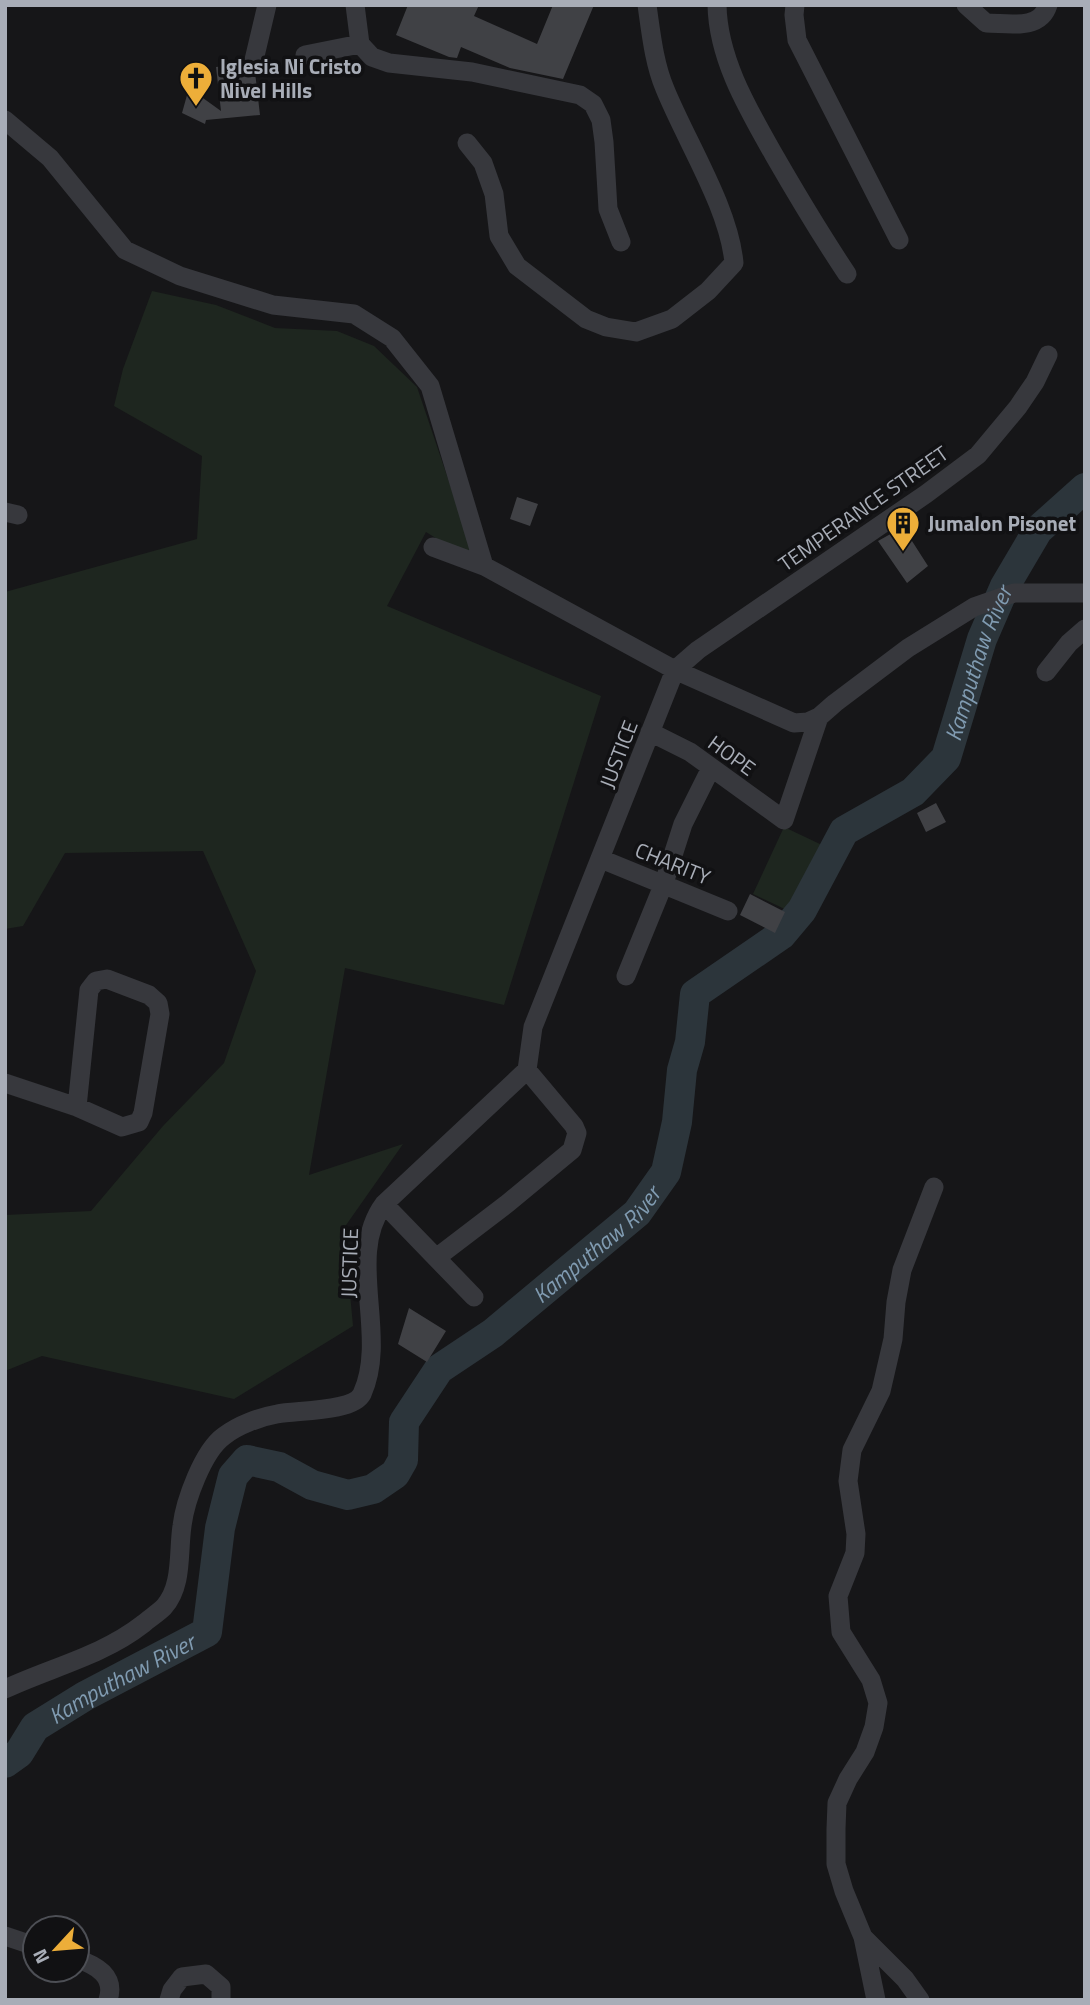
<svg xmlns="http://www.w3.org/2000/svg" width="1090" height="2005" viewBox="0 0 1090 2005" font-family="'Titillium Web',sans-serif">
<rect width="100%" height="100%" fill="#161618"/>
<path fill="#1e261f" d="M152,291L216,305L275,328L337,331L374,346L417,387L472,550H455L426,532L387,606L601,696L504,1005L345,968L309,1175L403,1144L344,1228L353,1326L234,1399L42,1356L5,1371V1215L91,1211L163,1126L224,1063L256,971L203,851L65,853L23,926L5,929V592L197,539L202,456L114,406L123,369Z
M784,827L822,845L791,912L753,894Z"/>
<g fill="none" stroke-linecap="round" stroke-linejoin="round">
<path stroke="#2c353b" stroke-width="30" id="s1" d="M5,1763L19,1753L35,1727L85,1696L207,1632L220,1528L233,1476L247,1460L279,1467L312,1485L348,1495L373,1489L395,1474L403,1460L404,1422L439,1369L493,1333L637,1213L666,1172L677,1122L682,1070L690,1042L695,994L781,935L802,910L844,831L913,792L946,758L982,639L1005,586L1038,530L1085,488"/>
</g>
<path fill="#404145" d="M408,5H479L474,16L537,44L553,5H594L563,79L510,68L461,47L457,58L449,57L396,35Z
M242,64L246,69L255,72L260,115L206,120L205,124L182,113L189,88L221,111L216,67Z
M517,497L538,504L530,526L510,519Z
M903,527L928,566L907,583L878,541Z
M936,803L946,822L926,832L917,813Z
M750,894L785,912L775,933L740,915Z
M409,1308L446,1331L427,1362L398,1344Z"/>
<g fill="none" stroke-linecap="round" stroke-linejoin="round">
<path stroke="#37383d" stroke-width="19" d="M355,5L360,44L372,57L389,63L472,72L580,95L593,104L601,120L604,142L608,209L621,242
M717,5C718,59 748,109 774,155C797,195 821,235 847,274
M795,5L794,15L797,40L899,240
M966,5L986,23C1008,23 1040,31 1048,5
M305,55L360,44
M254,60L267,5
M5,120L50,158L125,250L180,276L273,305L354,314L392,338L430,386L484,566
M467,143L483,163L494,194L499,236L517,266L586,319L606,327L636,332L672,319L708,291L734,263C729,208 687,143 665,89C654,63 651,33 647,5
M5,512L18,515
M433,547L484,566L675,670L794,723L808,722L819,717L835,703L908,648L974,607L1014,593H1085
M1046,672L1069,643L1085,629
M650,732L690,752L784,820L819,717
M601,859L728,911
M626,976L664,883L683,824L711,768
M5,1083L77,1107L122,1127L139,1122L143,1113L160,1014L158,1003L149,995L107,979L96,981L89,990L77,1107
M384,1204L474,1297
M436,1258L508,1203L572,1150L577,1133L574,1126L527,1070
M5,1689C52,1667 102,1656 143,1624C150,1618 158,1613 164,1607C183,1586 178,1552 182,1526C185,1501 203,1451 224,1436C238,1425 260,1417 277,1414C297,1410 353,1412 362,1394C389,1335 345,1256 384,1204L527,1070L533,1027L675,670L698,650L926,494L978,455L1018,407L1035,382L1048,355
M5,1936L35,1946
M863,1937L905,1979L920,2000
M77,1959C96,1965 116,1976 108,2000
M169,2000L172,1990L182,1977L206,1974L221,1987V2000
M876,2000L863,1937L844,1891L836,1864V1829L837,1803L848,1779L865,1752L874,1727L878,1703L871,1680L841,1632L838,1596L855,1553L856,1534L848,1481L852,1450L881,1391L893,1339L896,1302L902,1270L934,1187"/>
</g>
<defs>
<symbol id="church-pin" viewBox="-11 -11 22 30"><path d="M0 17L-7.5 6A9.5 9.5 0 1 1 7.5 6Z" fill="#edae39" stroke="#111113"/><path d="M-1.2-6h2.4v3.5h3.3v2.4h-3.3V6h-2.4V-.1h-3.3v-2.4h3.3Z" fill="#111"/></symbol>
<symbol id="building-pin" viewBox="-11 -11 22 30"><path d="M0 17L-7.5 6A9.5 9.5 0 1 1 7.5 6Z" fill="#edae39" stroke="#111113"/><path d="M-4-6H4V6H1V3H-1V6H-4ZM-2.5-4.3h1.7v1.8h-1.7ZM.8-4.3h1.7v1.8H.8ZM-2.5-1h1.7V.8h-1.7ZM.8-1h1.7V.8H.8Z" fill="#111"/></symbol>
</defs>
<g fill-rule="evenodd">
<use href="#church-pin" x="177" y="59" width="38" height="52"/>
<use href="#building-pin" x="884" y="504" width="38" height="52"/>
</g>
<g text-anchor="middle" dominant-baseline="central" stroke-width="7" stroke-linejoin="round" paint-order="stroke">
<g font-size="21" font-weight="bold" fill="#a8adb7" stroke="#111113" text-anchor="start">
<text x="220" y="66">Iglesia Ni Cristo<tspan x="220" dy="24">Nivel Hills</tspan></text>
<text x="928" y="523">Jumalon Pisonet</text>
</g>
<g font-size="21" fill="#a8adb7" stroke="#111113">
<text transform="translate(863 508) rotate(-35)">TEMPERANCE STREET</text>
<text transform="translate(618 754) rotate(-69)">JUSTICE</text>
<text transform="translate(732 755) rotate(36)">HOPE</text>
<text transform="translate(673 863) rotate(22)">CHARITY</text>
<text transform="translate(349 1263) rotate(-88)">JUSTICE</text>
</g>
<g font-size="23" font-style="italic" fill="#809bb1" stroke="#111113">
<text stroke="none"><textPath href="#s1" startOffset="1638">Kamputhaw River</textPath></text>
<text stroke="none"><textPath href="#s1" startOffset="903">Kamputhaw River</textPath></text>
<text stroke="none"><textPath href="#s1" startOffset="147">Kamputhaw River</textPath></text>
</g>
</g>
<rect width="1090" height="2005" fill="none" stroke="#a8adb7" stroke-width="14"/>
<g transform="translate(56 1949) rotate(244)"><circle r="33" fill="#111113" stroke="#4d4f55" stroke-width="2"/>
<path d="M0-5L12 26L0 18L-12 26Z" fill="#edae39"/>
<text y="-10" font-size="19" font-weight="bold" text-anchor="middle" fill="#a8adb7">N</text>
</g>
</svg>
